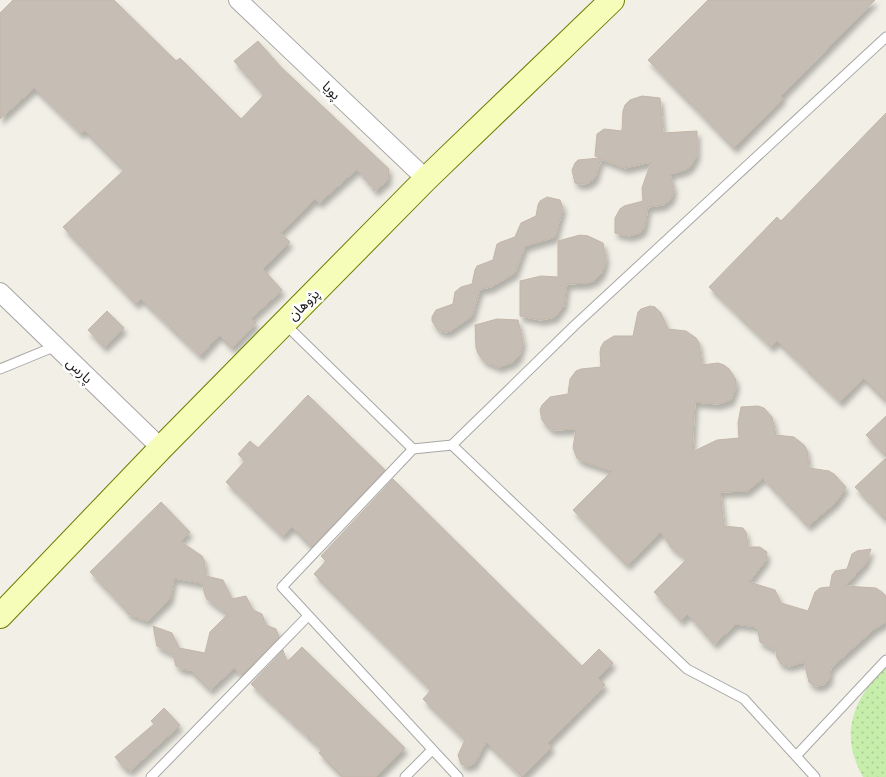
<svg xmlns="http://www.w3.org/2000/svg" width="886" height="777" viewBox="0 0 886 777" font-family="Commissioner,'Noto Sans Arabic',sans-serif">
<defs>
<pattern id="grass-dots" width="8" height="8" patternUnits="userSpaceOnUse" patternTransform="scale(1.25)"><rect width="8" height="8" fill="#c6eeaa"/><path d="M2 2h.1M6 6h.1" fill="none" stroke="#aacc92" stroke-width="1.8" stroke-linecap="round"/></pattern>
<filter id="shadow"><feDropShadow dx="3" dy="5.5" stdDeviation="2.5" flood-color="#0004"/></filter>
</defs>
<rect width="100%" height="100%" fill="#f1efe6"/>
<path fill="url(#grass-dots)" d="M886,665V777H863C838,733 854,699 886,665Z"/>
<path fill="#c6beb5" stroke="#c4b6a8" filter="url(#shadow)" d="M13,0H114L176,61L180,58L241,119L264,95L234,61L258,41L281,67L389,169L388,180L375,191L357,169L319,203L315,199L280,233L290,242L263,269L282,290L251,318L256,323L232,348L219,335L200,356L141,299L136,304L63,227L124,170L84,130L81,134L34,88L0,119V13Z
M708,0H875L781,96L783,98L734,148L648,60Z
M642,96L660,98L663,133L697,131V155L691,166L685,170L670,174L674,189L671,199L663,205L648,207L645,225L643,230L639,233L629,236L615,233V218L620,209L624,206L643,201L642,188L651,162L625,168L601,159L595,178L588,183L584,184L575,183L572,170L575,163L578,160L600,158L595,156L597,134L604,129L622,131L623,111L625,105L630,100Z
M886,113V401L863,378L840,402L777,341L771,347L709,287L777,217L781,221Z
M547,197L560,200L563,208L555,237L525,246L515,273L491,287L480,289L472,316L450,331L446,332L438,330L432,321V317L436,310L453,304L455,292L461,287L472,284L475,270L477,266L493,260L497,244L501,242L515,237L521,223L536,216L538,205L540,201Z
M580,235L588,236L603,243L606,259L604,267L601,274L595,280L587,283L567,284L564,305L555,317L541,320L520,316V281L541,276L558,277V241Z
M650,306L655,307L661,313L668,329L686,331L696,338L699,343L702,365L718,363L724,365L729,369L736,380V387L731,400L718,404L695,402L692,452L717,440L739,438L738,423L741,407L758,406L764,408L772,417L776,435L794,437L804,445L807,450L809,468L829,471L834,474L846,487L836,502L808,526L763,478L747,491L720,492L724,526L743,528L746,532L748,547H760L767,552L766,560L749,582L775,590L781,603L808,611L815,592L820,588L830,587L832,575L835,571L847,569L852,554L857,551L871,549L866,563L845,586L876,588L882,592L886,596V622L874,629L831,668L829,680L823,685L815,686L809,682L804,662L789,666L781,664L777,658L776,650L760,642L757,627L736,624L714,644L688,614L681,621L654,592L687,559L671,547L661,532L627,565L573,510L612,471L582,461L577,458L573,448L576,429L554,430L549,428L542,420L540,410L542,405L550,397L568,394L570,379L576,371L581,369L601,367L600,352L601,347L604,342L614,336H633L638,312L641,309Z
M107,311L124,328L104,347L88,330Z
M497,319L518,320L523,342L519,356L513,362L499,367L484,361L479,355L476,348L475,325Z
M308,395L385,470L312,547L292,527L282,536L226,482L245,461L238,454L250,441L258,448Z
M886,416V456L866,435Z
M886,458V520L855,487Z
M393,479L582,666L599,649L613,663L598,678L605,685L548,743L552,747L522,777L486,742L474,764L467,766L461,764L458,755L465,740L423,699L431,690L314,574L326,561L321,556Z
M161,502L190,532L180,541L202,556L204,560L206,576L223,580L232,599L246,596L253,610L262,614L266,625L276,629L279,637L242,675L234,668L210,690L190,670L182,669L176,666L173,654L157,646L153,626L172,633L179,648L205,653L210,632L228,614L207,599L205,595L202,583L174,578L170,599L147,621L128,614L126,610L90,572Z
M302,647L405,748L376,777H343L319,753L322,750L251,684L283,650L287,662Z
M164,708L180,725L130,771L127,768L125,769L115,757L154,724L151,721Z"/>
<g fill="none" stroke-linecap="round" stroke-linejoin="round">
<defs>
<path id="lane" d="M285,324L413,449L452,445L687,669L744,699L815,777
M0,369L56,346
M452,445L575,325L886,37
M413,449L282,587L458,777
M796,756L886,660
M151,777L308,616
M405,777L432,750"/>
<path id="street" d="M238,0L426,179
M0,292L161,448"/>
<path id="secondary" d="M0,616L161,448L426,179L612,0"/>
</defs>
<use href="#lane" stroke="#a7a7a7" stroke-width="11"/>
<use href="#street" stroke="#a7a7a7" stroke-width="20"/>
<use href="#secondary" stroke="#687f00" stroke-width="26"/>
<use href="#lane" stroke="#fff" stroke-width="9"/>
<use href="#street" stroke="#fff" stroke-width="18"/>
<use href="#secondary" stroke="#f5fdb8" stroke-width="24"/>
</g>
<g text-anchor="middle" dominant-baseline="central" stroke-width="5" stroke-linejoin="round" paint-order="stroke">
<g font-size="14" fill="#202020" stroke="#fff">
<text transform="translate(332 90) rotate(44)">پویا</text>
<text transform="translate(303 304) rotate(-45)">پژوهان</text>
<text transform="translate(80 370) rotate(44)">پارس</text>
</g>
</g>
</svg>
